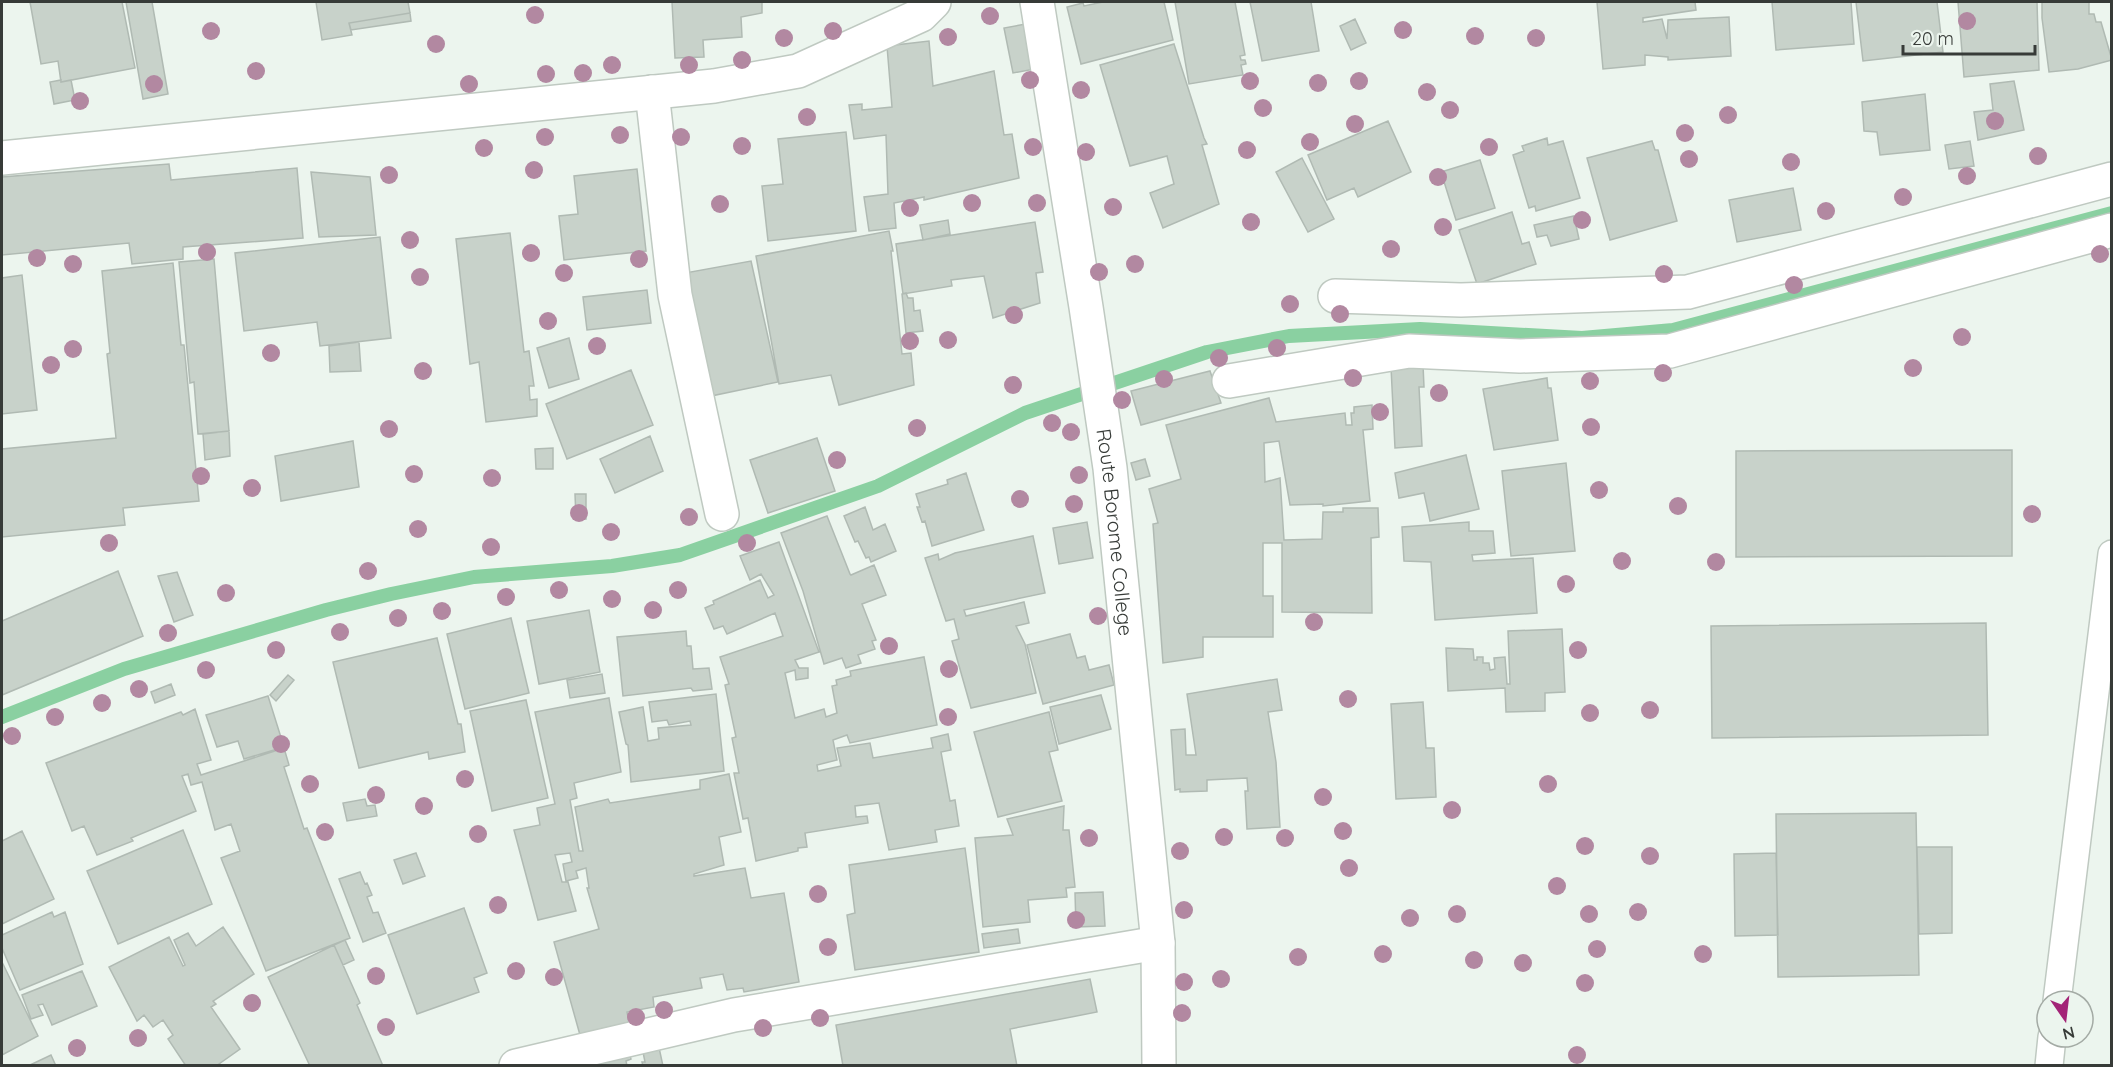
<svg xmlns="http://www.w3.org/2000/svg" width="2113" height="1067" viewBox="0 0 2113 1067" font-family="Quicksand,sans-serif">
<rect width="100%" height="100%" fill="#ecf5ee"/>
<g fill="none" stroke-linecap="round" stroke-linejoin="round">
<path stroke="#8ad0a1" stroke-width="14" d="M2,717L124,669L326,610L391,594L474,577L612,566L680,555L878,486L1025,413L1207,352L1289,336L1420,329L1582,338L1673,330L2112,213"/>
</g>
<path fill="#c8d2ca" stroke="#b0bab3" stroke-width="1.5" d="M30,2H122L135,68L61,82L58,61L41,64Z
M126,2H152L168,94L143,99Z
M316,2H408L410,13L349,23L352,35L322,40Z
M672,2H762V13L741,17L742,37L703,40L704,57L675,58Z
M1103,2H1164L1173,40L1081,64L1067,7L1083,3L1084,6Z
M1175,2H1235L1245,55L1240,56L1241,60H1245L1246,64L1241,65L1243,75L1189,84Z
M1250,2H1311L1319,51L1262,61Z
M1597,2H1695L1696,10L1643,18V22L1662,19L1667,39L1668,20L1729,17L1731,56L1668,60V57L1645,55V65L1603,69Z
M1772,2H1851L1854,44L1776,50Z
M1856,2H1937L1943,52L1863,61Z
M1958,2H2037L2039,70L1964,77Z
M2042,2H2089V14H2094L2096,22H2101L2112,60L2078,69L2049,72L2042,18Z
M410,13L411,21L351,30L349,23Z
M1355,19L1366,43L1351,50L1340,26Z
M1031,23L1040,68L1013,73L1004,28Z
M929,41L933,86L994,71L1004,135L1012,134L1019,178L924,200V197L894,203L896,228L869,231L864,197L888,194L886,135L854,139L849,105L862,104V110L892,107L887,46Z
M1174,44L1204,138L1207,144L1202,145L1219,204L1163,228L1150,193L1174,184L1167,156L1130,166L1100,65Z
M61,80V82L71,80L75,100L54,104L50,82Z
M2014,81L2024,130L1978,140L1974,112L1993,110L1990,84Z
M1925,94L1930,150L1880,155L1877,132L1864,131L1862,102Z
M1388,121L1411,172L1358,197L1354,188L1327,200L1308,155Z
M846,132L856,231L768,241L762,186L783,184L778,139Z
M1547,138L1548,145L1563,141L1580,198L1536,211L1535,206L1529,208L1513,155L1524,151L1522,146Z
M1652,141L1655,150H1658L1677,221L1610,240L1587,158Z
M1970,141L1974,166L1949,169L1945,145Z
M1302,158L1334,219L1308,232L1276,172Z
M1480,160L1495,208L1456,220L1441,172Z
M169,164L171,180L297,168L303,238L183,247V259L132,264L129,243L2,255V177Z
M637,169L646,251L564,260L559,216L578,214L574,176Z
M311,172L370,177L376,235L319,237Z
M1793,188L1801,230L1737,242L1729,200Z
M1512,212L1522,244L1529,242L1536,264L1477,284L1459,230Z
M1574,216L1579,239L1551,246L1547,235L1537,237L1534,225Z
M948,220L950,234L923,240L920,225Z
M1035,222L1043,272L1036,273L1040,303L993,318L984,276L951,280L952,286L903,294L896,244Z
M889,231L893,251H891L902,354L911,353L914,385L839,405L831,375L779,384L756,256Z
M510,233L524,352L529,351L534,386H529L530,400L537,399V416L486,422L479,362L470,364L456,239Z
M380,237L391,338L320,346L317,322L244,331L235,253Z
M214,259L229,431L198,434L194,382L190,383L179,262Z
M751,261L778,382L711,396L685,273Z
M173,263L181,345H184L199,501L123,508L125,525L2,537V449L116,438L107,354L110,353L102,271Z
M22,275L37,410L2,414V278Z
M647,290L651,323L587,330L583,297Z
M906,293L908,298H913L914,311L920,310L923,331L906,333L902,294Z
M569,338L579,379L549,388L537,348Z
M359,342L361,371L330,372L329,346Z
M1423,365L1424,387H1419L1422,446L1395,448L1391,367Z
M631,370L653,425L567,459L546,404Z
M1210,371L1221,403L1141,425L1131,391Z
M1547,378L1548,388H1551L1558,440L1494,450L1483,389Z
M1269,398L1276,422L1345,413L1346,425H1352L1351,413H1354V407L1372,405L1373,429L1363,430L1370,501L1323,506V504L1290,505L1279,441L1264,443L1265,482L1280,478L1284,540L1322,539L1323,512H1343V508H1378L1379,537L1371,538L1372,613L1282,612V543H1263V596H1273V637H1203V657L1163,663L1153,524L1158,523L1149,489L1181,479L1166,425Z
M229,431L230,456L205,460L203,434Z
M650,436L663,471L615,493L600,459Z
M817,438L835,491L768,513L750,460Z
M353,441L359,487L281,501L275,456Z
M553,448V469H536L535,449Z
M2012,450V556L1736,557V451Z
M1466,455L1479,509L1430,521L1424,493L1399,498L1395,473Z
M1145,459L1150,476L1136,480L1131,463Z
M1566,463L1575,551L1511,556L1502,471Z
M966,473L984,530L932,546L925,521L922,522L917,507H920L916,494L948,484L947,480Z
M575,494H586V519H576Z
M865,507L873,530L885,524L896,551L871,562L869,557L866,558L858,541L855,542L844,516Z
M827,516L850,574L851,575L874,565L886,595L862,604L876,640L872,641L875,649L858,655L861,663L846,668L842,658L824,664L803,591L781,533Z
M1087,522L1093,558L1059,564L1053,528Z
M1469,522V531H1493L1495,553L1472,555L1473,561L1533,558L1537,613L1435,620L1431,562L1404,561L1402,527Z
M1033,536L1045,593L964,610L966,616L1024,602L1029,623L1016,626L1025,644L1036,693L971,708L952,641L959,639L954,619L946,621L925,558L938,554L939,560L955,553Z
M779,542L819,652L795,660L799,668H808V678L796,680L795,670L785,673L795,718L824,709L826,717L837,713L832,686L837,685L836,680L851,676L850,671L924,657L937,725L850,743L847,735L833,740L837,760L817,765L818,771L841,766L837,748L870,743L873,758L933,748L931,738L948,734L951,750L941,752L950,801L955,800L959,826L935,830L937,842L889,850L879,803L855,806L856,817L867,816L868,823L805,833L807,847L798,848V851L756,861L748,818L743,819L734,773H739L732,738L736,737L725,685L729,684L720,657L783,636L775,613L727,634L723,626L714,629L705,608L714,604L713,601L760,580L768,598L774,595L761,574L750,580L740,556Z
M118,571L143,636L2,695V621Z
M177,572L193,615L174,622L158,576Z
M589,610L600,672L539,684L527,621Z
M511,618L529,693L465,709L447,634Z
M1986,623L1988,735L1712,738L1711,626Z
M1562,629L1565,692L1545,693V711L1506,712L1505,688L1448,691L1446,648L1473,649L1474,660H1477V657H1483V663H1489L1490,670L1495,669L1494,658L1505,657L1507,684H1510L1508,631Z
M686,631L687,646H691L693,669L709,668L712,689L693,691L691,688L623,696L617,637Z
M1070,634L1077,658L1085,656L1089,670L1109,665L1114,685L1043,704L1027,645Z
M437,638L458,724H461L465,752L429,759L428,752L359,768L333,662Z
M602,674L605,693L570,698L567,680Z
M288,675L294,680L276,701L270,695Z
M1277,679L1282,710L1268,712L1276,762L1280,827L1247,829L1245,791H1248L1247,778L1207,780V791L1180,792V789L1175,790L1171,730L1185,729L1186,755H1196L1187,694Z
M171,684L175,695L155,703L151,692Z
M716,694L724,771L631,782L628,745L626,744L619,712L643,707L648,741L659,739L658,728L691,725L690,721L669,725L667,720L652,722L649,702Z
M1101,695L1111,729L1059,744L1050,707Z
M268,696L284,747L244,759L238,741L217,747L206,715Z
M609,698L621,772L574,783L577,798L570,800L579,851H583L575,807L608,799L610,803L700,789V780L729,774L741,832L719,837L724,865L694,874V876L745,868L751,898L784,893L799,982L744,992L743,988L727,990L723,974L700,978L702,988L653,997L654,1007L627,1012L629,1022L585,1038L580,1035L554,942L599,929L587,888H589L586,868L576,871L578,878L566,881L563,864L572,862L570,853L555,855L562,882H568L576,911L538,920L514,830L540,825L537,808L555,804L535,712Z
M526,700L548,798L492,811L470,711Z
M1423,702L1426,748H1434L1436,797L1396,799L1391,704Z
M195,709L211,760L197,764L201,775L284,748L289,765L284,767L304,829L307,828L350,938L266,971L221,858L240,851L231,824L215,830L202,782L191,785L188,774L182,776L196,811L131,838L133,841L97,855L84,826L72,831L46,763L181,712L183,715Z
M1049,712L1058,750L1049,752L1062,801L998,817L974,732Z
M365,799L367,806L375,805L377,816L347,821L343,803Z
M1064,806L1063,830H1069L1075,887L1066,888L1067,897L1028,900L1030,922L983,927L975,838L1013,835L1007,819Z
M1916,813L1919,975L1778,977L1776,814Z
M183,830L212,904L118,944L87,871Z
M22,831L54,899L2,924V841Z
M1917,847H1952V933L1919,934Z
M965,848L979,952L855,970L847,915L855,913L849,865Z
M416,853L425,876L403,884L394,860Z
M1776,853L1778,935L1735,936L1734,854Z
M360,872L365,884L367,883L372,895L367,897L373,913L378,912L386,933L363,942L339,879Z
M1103,892L1105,926L1076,927L1075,893Z
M464,908L487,973L474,978L479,992L417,1014L388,935Z
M52,912L54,917L65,912L83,964L20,990L2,948V935Z
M223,927L254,974L213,1001L216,1004L211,1007L240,1049L216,1066H186L168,1039L173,1035L163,1020L153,1027L144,1015L137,1021L109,967L169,937L183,966L185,965L174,940L188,933L196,946Z
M1018,929L1020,943L984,948L982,934Z
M345,940L354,960L343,965L334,945Z
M334,945L360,1003L357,1005L383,1066H310L268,977Z
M2,962L38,1036L2,1055Z
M82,971L97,1006L52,1025L43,1004L38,1005L43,1015L31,1019L22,995Z
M1090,979L1097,1012L1010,1029L1017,1066H843L836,1025Z
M658,1043L663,1066H643L642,1062H645L642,1047Z
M627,1046L631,1059L626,1061L627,1066H561Z
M51,1055L56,1066H28Z"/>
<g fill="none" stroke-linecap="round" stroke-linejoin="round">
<defs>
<path id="lane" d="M2057,1001L2112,554
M2049,1066L2052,1037"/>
<g id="street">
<path id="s1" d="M1037,2L1086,307L1110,468L1158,943L1159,1066"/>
<path d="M652,92L675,295L722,514"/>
<path d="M2,158L714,86L798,71L921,15L934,2"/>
<path d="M1335,296L1461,300L1688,292L2112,179"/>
<path d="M1229,381L1409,351L1520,356L1670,351L2112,230"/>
<path d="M516,1066L734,1015L1158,943"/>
</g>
</defs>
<use href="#lane" stroke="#bfc9c1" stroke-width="30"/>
<use href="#street" stroke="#bfc9c1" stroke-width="36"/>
<use href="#lane" stroke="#fff" stroke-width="27"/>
<use href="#street" stroke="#fff" stroke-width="33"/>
</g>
<g fill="#b288a1">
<circle cx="535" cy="15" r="9"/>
<circle cx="990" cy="16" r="9"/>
<circle cx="1967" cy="21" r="9"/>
<circle cx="1403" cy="30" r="9"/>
<circle cx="211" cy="31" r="9"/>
<circle cx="833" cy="31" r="9"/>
<circle cx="1475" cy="36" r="9"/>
<circle cx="948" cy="37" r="9"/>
<circle cx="784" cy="38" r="9"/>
<circle cx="1536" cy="38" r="9"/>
<circle cx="436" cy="44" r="9"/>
<circle cx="742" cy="60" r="9"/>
<circle cx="612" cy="65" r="9"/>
<circle cx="689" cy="65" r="9"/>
<circle cx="256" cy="71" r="9"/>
<circle cx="583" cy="73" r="9"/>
<circle cx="546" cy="74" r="9"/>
<circle cx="1030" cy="80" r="9"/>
<circle cx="1250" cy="81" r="9"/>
<circle cx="1359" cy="81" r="9"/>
<circle cx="1318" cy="83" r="9"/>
<circle cx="154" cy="84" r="9"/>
<circle cx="469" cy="84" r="9"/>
<circle cx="1081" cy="90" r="9"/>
<circle cx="1427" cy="92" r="9"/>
<circle cx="80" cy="101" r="9"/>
<circle cx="1263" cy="108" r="9"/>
<circle cx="1450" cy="110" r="9"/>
<circle cx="1728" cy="115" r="9"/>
<circle cx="807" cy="117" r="9"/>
<circle cx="1995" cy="121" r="9"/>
<circle cx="1355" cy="124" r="9"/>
<circle cx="1685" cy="133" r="9"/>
<circle cx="620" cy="135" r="9"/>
<circle cx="545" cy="137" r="9"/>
<circle cx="681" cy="137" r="9"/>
<circle cx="1310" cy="142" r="9"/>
<circle cx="742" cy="146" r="9"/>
<circle cx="1033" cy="147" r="9"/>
<circle cx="1489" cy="147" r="9"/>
<circle cx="484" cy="148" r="9"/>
<circle cx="1247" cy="150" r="9"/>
<circle cx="1086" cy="152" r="9"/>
<circle cx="2038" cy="156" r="9"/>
<circle cx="1689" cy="159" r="9"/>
<circle cx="1791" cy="162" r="9"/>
<circle cx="534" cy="170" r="9"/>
<circle cx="389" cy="175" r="9"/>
<circle cx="1967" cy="176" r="9"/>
<circle cx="1438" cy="177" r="9"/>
<circle cx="1903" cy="197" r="9"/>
<circle cx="972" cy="203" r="9"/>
<circle cx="1037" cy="203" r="9"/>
<circle cx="720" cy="204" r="9"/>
<circle cx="1113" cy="207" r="9"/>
<circle cx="910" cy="208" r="9"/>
<circle cx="1826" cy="211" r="9"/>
<circle cx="1582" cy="220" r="9"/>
<circle cx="1251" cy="222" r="9"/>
<circle cx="1443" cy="227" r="9"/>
<circle cx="410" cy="240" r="9"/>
<circle cx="1391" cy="249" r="9"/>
<circle cx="207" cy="252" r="9"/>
<circle cx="531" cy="253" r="9"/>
<circle cx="2100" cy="254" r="9"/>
<circle cx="37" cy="258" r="9"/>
<circle cx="639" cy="259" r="9"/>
<circle cx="73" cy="264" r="9"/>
<circle cx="1135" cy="264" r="9"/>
<circle cx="1099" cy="272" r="9"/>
<circle cx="564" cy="273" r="9"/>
<circle cx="1664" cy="274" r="9"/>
<circle cx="420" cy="277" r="9"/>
<circle cx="1794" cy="285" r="9"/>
<circle cx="1290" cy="304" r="9"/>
<circle cx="1340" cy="314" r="9"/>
<circle cx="1014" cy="315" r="9"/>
<circle cx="548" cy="321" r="9"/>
<circle cx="1962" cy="337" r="9"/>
<circle cx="948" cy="340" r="9"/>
<circle cx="910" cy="341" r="9"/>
<circle cx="597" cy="346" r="9"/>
<circle cx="1277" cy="348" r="9"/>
<circle cx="73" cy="349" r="9"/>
<circle cx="271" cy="353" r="9"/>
<circle cx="1219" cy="358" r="9"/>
<circle cx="51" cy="365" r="9"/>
<circle cx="1913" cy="368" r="9"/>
<circle cx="423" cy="371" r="9"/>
<circle cx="1663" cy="373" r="9"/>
<circle cx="1353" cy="378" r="9"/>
<circle cx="1164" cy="379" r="9"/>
<circle cx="1590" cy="381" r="9"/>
<circle cx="1013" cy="385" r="9"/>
<circle cx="1439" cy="393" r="9"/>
<circle cx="1122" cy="400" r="9"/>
<circle cx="1380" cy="412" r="9"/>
<circle cx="1052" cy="423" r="9"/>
<circle cx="1591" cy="427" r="9"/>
<circle cx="917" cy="428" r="9"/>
<circle cx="389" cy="429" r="9"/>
<circle cx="1071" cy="432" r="9"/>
<circle cx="837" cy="460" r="9"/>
<circle cx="414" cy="474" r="9"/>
<circle cx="1079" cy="475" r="9"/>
<circle cx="201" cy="476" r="9"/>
<circle cx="492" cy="478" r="9"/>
<circle cx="252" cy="488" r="9"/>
<circle cx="1599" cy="490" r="9"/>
<circle cx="1020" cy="499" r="9"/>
<circle cx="1074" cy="504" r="9"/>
<circle cx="1678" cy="506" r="9"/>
<circle cx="579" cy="513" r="9"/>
<circle cx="2032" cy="514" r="9"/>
<circle cx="689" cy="517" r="9"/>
<circle cx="418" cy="529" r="9"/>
<circle cx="611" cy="532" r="9"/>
<circle cx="109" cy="543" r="9"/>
<circle cx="747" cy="543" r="9"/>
<circle cx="491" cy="547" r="9"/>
<circle cx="1622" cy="561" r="9"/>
<circle cx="1716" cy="562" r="9"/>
<circle cx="368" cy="571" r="9"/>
<circle cx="1566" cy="584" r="9"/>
<circle cx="559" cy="590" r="9"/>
<circle cx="678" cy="590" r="9"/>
<circle cx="226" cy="593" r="9"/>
<circle cx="506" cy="597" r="9"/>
<circle cx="612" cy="599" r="9"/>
<circle cx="653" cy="610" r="9"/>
<circle cx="442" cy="611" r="9"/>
<circle cx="1098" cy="616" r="9"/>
<circle cx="398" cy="618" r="9"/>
<circle cx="1314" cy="622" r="9"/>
<circle cx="340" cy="632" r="9"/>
<circle cx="168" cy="633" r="9"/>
<circle cx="889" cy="646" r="9"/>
<circle cx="276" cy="650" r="9"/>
<circle cx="1578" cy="650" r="9"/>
<circle cx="949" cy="669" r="9"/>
<circle cx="206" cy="670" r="9"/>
<circle cx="139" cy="689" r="9"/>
<circle cx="1348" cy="699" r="9"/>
<circle cx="102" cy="703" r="9"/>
<circle cx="1650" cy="710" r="9"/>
<circle cx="1590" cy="713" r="9"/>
<circle cx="55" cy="717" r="9"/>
<circle cx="948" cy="717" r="9"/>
<circle cx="12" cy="736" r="9"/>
<circle cx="281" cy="744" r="9"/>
<circle cx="465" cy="779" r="9"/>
<circle cx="310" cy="784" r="9"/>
<circle cx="1548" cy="784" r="9"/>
<circle cx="376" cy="795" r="9"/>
<circle cx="1323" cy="797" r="9"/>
<circle cx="424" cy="806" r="9"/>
<circle cx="1452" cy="810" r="9"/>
<circle cx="1343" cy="831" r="9"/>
<circle cx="325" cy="832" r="9"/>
<circle cx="478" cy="834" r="9"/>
<circle cx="1224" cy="837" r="9"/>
<circle cx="1089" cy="838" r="9"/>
<circle cx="1285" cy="838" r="9"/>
<circle cx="1585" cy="846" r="9"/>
<circle cx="1180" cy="851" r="9"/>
<circle cx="1650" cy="856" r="9"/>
<circle cx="1349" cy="868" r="9"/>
<circle cx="1557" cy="886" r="9"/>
<circle cx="818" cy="894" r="9"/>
<circle cx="498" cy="905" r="9"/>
<circle cx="1184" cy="910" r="9"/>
<circle cx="1638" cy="912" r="9"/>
<circle cx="1457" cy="914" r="9"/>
<circle cx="1589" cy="914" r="9"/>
<circle cx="1410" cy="918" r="9"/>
<circle cx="1076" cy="920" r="9"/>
<circle cx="828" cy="947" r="9"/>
<circle cx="1597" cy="949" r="9"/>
<circle cx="1383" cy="954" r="9"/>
<circle cx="1703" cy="954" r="9"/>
<circle cx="1298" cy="957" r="9"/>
<circle cx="1474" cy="960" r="9"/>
<circle cx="1523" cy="963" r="9"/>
<circle cx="516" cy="971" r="9"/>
<circle cx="376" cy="976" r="9"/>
<circle cx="554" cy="977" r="9"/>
<circle cx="1221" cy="979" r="9"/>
<circle cx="1184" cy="982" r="9"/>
<circle cx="1585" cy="983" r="9"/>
<circle cx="252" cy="1003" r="9"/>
<circle cx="664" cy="1010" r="9"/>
<circle cx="1182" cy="1013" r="9"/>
<circle cx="636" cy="1017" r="9"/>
<circle cx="820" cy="1018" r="9"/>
<circle cx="386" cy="1027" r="9"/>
<circle cx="763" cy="1028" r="9"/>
<circle cx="138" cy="1038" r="9"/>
<circle cx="77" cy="1048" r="9"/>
<circle cx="1577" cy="1055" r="9"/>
</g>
<g text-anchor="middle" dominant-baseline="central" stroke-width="4.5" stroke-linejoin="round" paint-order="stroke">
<g font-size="20" fill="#373b38" stroke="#ecf5ee">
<text stroke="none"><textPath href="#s1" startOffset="536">Route Borome College</textPath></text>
</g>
</g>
<rect width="2113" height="1067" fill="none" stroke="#373b38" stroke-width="6"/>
<g transform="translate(2065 1019) rotate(166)"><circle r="28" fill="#ecf5ee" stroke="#a4aba5" stroke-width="1.5"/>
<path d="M0-4.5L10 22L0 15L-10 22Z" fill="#a32477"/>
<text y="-9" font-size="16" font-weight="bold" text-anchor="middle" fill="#373b38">N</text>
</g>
<path d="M1903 45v9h132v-9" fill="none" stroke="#373b38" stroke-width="3"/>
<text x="1912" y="45" font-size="18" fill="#373b38" stroke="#ecf5ee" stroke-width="4.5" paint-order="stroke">20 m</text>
</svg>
